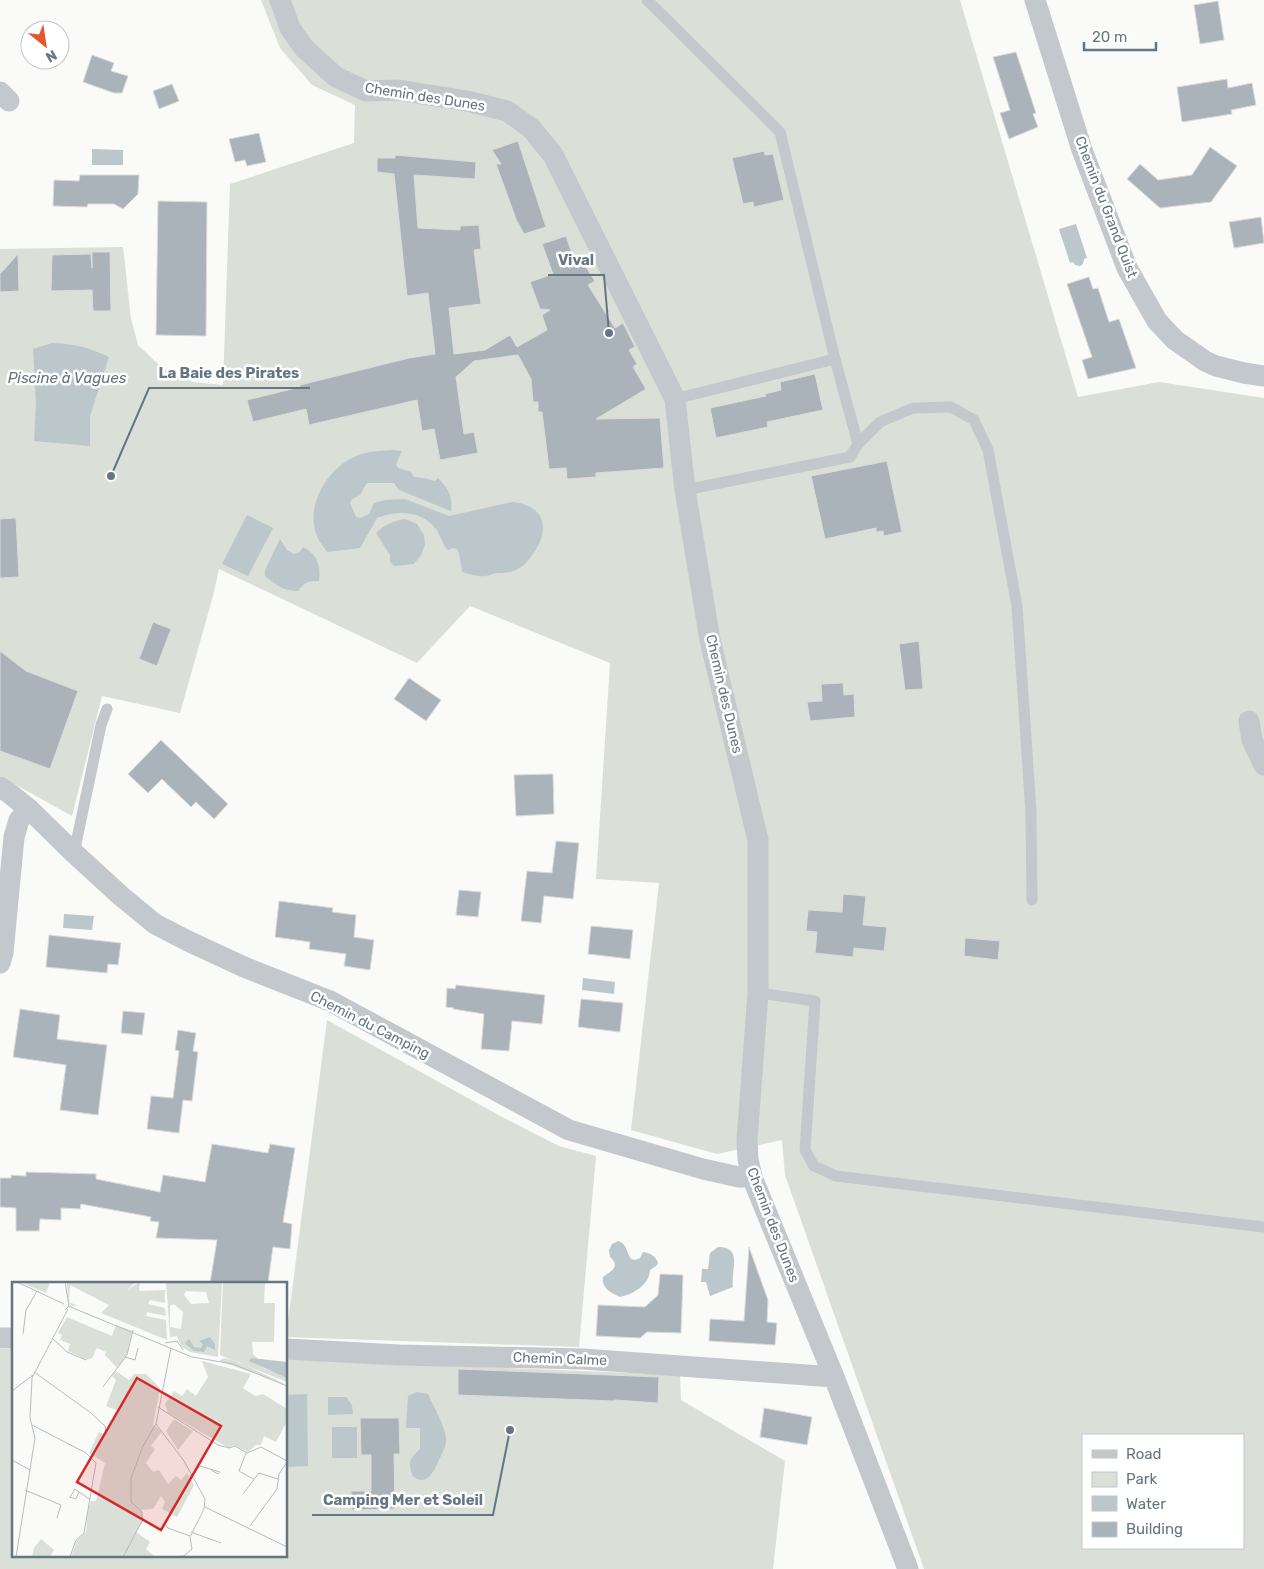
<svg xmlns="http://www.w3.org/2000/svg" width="1264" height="1569" viewBox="0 0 1264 1569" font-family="Rubik,sans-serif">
<rect width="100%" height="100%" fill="#fafaf8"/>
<path fill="#dadfd7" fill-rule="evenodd" d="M261,0H960L1078,397L1159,382L1264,398V1569H924L785,1175L782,1140L717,1154L631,1130L659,883L596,879L610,663L470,606L417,663L219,569L213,596L180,713L102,696L72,816L0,776V249L123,247L131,319L138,345L161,367L193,382L223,385L230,184L354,143L355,105L312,85L280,48ZM1083,1435H1243V1548H1083Z
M327,1020L502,1117L559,1146L596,1156L579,1347L286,1337Z
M0,1349H14V1555H286V1359L680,1375L681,1400L785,1461L773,1569H0Z"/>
<path fill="#bbc7cb" d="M92,149L123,150V165H92Z
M1076,224L1087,258L1084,259L1083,264L1080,266L1075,265L1073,262L1070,263L1059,229Z
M52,343C76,344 87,347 109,357L90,416V446L34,441L36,404L33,349Z
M393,450L402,451L396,464L398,468L411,472L414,477L424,478L435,481L438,478C448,488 453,496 451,511L399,490L394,483H367L360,495L352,499L350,503L356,517L360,518L369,514L374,503L385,500L405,499L449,516L512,502C543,505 551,526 535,551C530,559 524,566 516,570C509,573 503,573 497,573C493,573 489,576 485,576C478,577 469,574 462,572L459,553L457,549L453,548L448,550C442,544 441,536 436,529C422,510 397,510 377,518L360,548L327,552C324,547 319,542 317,536C305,507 326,471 352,458C364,451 379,451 393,450Z
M247,515L273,528L248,576L222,564Z
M405,519L417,524L424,535L425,545L421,555L414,564L394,566L390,562V555L376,533C385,524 393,521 405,519Z
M280,539L287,550L294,554L300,552L303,547C317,554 321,565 319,581C309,581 304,582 298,591C284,591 276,585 265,576V570Z
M64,914L94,916L92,930L63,928Z
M583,978L615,982L614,994L582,990Z
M618,1241C631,1244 625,1266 640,1258L643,1252C650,1253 656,1256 658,1263L656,1266L650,1270C649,1285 634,1294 620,1297C611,1293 601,1288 603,1277C611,1271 621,1267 610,1257L609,1250L612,1244Z
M718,1247C744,1247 730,1271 733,1287L710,1296L706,1282H701L702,1269H708L710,1253Z
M417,1392L428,1394C434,1408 444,1423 446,1438C447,1445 442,1453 439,1460C435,1470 426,1488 413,1476C407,1461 410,1459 420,1449V1428H406L408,1396Z
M307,1394L308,1466L286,1467V1395Z
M328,1397H346L352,1405L353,1414L328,1415Z
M332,1427H357V1458H332Z"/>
<path fill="#aab3b9" stroke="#dcdcda" d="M1218,1L1224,40L1200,44L1194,5Z
M1016,52L1036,113L1033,114L1038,127L1009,139L1000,113L1010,110L993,57Z
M92,55L114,63L111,71L128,76L122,93H114L83,82Z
M1227,79L1228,88L1252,83L1256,105L1231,110L1232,114L1182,122L1177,87Z
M172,84L179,101L159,109L153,91Z
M259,133L266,162L247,166L245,160L235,162L229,139Z
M518,141L546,227L524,234L516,219L496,164H501L492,150Z
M1210,147L1237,166L1211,202L1160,208L1127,179L1140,164L1158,180L1192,175Z
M764,151L765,155L773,154L784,200L754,207L753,202L743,204L732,158Z
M395,155L476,162L475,179L414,175L418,228L460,230V226L479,225L481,249L474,250L481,304L449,308L454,354L485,350L510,335L517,347L547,330L542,315L550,310L540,309L530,282L553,274L542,244L566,236L577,268L584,264L595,281L588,285L615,328L623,323L635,347L629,350L637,364L633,367L646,389L596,419L660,418L664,468L596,473V477L567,479L566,468L549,469L542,412H538V402H533L531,379L518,355L474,361L456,377L464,434L474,432L478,453L440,460L434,429L422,431L417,400L309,425L306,409L253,422L247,400L300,387V385L409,358L435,354L428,293L407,296L394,174L377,172V158H395Z
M80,175H139L138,194L123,209L114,204H88L87,207L53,206L54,180L79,181Z
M158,201L207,202L206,336L156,335Z
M1261,217L1264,243L1234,248L1229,222Z
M92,252H110L111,311H93L92,290L51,291L52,255L91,254L92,268Z
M18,254L19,291L0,292V274Z
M1089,277L1093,289L1098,288L1109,322L1119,319L1136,368L1088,379L1082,360L1092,357L1067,284Z
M815,374L823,410L767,422L768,427L716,438L710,408L766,396L765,394L781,390L780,382Z
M887,461L902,532L884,536L883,531L876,532V528L825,539L811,476Z
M16,518L19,577L0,578V519Z
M153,622L171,629L157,666L139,659Z
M919,641L923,689L905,690L899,644Z
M0,651L26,671L78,691L50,769L0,751Z
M409,678L441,700L426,721L394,699Z
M843,683L844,695L854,694L855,717L810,721L807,702L822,701L821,684Z
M161,740L228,804L214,819L196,802L191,807L162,779L148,793L128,774Z
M553,774L554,814L516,816L514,775Z
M556,841L579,843L573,899L544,896L541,923L521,921L527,871L552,873Z
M459,890L481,892L478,917L456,915Z
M843,894L866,896L863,925L887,927L884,951L854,948L853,957L815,953L817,932L806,931L808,910L842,912Z
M279,901L333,908L332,912L356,915L354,937L374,940L370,970L344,966L346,954L309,949L310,942L275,937Z
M591,926L633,930L630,959L588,954Z
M49,935L121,943L118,965L108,964L107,973L46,967Z
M965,938L1000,941L998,960L964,956Z
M456,985L545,995L542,1024L512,1021L509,1051L481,1049L484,1014L453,1009L454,1008L446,1007L447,988L455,989Z
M581,999L623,1003L620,1032L578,1027Z
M20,1009L60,1015L57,1039L107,1045L98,1115L60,1110L66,1065L13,1057Z
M123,1011L145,1013L142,1035L121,1033Z
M178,1030L196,1033L193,1051L198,1052L192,1101L183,1100L179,1133L147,1129L151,1096L173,1098L179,1051L175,1050Z
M212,1144L268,1153L270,1144L295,1148L283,1222L292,1224L290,1249L273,1247L268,1283H210L217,1240L156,1238L159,1222L150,1221L151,1217L81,1204L80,1209L61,1208V1220L40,1219L39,1231H16V1208L0,1207V1178H11V1175L26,1176V1172L96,1174V1179L160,1192L163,1175L205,1182Z
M749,1247L768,1300L767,1322L777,1323L775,1345L709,1341L710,1319L744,1321Z
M660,1274L683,1275L681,1333L647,1332L640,1338L596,1336L598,1305L645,1307L658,1295Z
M458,1369L659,1377L658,1403L615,1400L614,1401L458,1395Z
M764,1408L812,1417L807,1445L760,1437Z
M360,1418H399L400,1454H394L395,1509L352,1510L351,1491H371V1455H361Z"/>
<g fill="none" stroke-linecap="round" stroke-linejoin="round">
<path stroke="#c3c8cc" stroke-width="11" d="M647,0L780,132L835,359L675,399
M858,444L880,422L913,408L951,407L974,420L988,450L1017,606L1031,812L1032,900
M685,490L850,457L858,444L835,359
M74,853L101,725L107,709
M758,993L815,1001L805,1150L814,1166L836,1176L1264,1227"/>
<path stroke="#c3c8cc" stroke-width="21" d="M280,0L290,28L304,48L336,77L366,91L398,90L467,101L507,111L531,128L553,155L675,399L685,490L710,640L758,840V993L747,1140L748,1159L752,1177L834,1377L908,1569
M1035,0L1082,150L1127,268L1157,321L1175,340L1205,361L1216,366L1244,373L1264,376
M0,92L9,101
M1249,721L1252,740L1264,765
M0,787L9,793L29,809L74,853L121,896L155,924L188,941L244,967L330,1001L569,1130L703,1169L739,1177H752
M0,963L3,953L14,837L19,820L29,809
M0,1338H14
M286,1349L399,1355L583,1359L834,1377"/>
</g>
<g text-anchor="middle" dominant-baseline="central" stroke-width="5" stroke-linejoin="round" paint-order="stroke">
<g font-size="14" fill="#657683" stroke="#fff">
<text transform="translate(425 97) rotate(9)">Chemin des Dunes</text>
<text transform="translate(1106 207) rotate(69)">Chemin du Grand Quist</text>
<text transform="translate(724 694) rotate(77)">Chemin des Dunes</text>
<text transform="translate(370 1025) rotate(27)">Chemin du Camping</text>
<text transform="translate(773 1225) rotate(69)">Chemin des Dunes</text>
<text transform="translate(560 1359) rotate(2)">Chemin Calme</text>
</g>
<g font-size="15" font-style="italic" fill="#60757c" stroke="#fff">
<text x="67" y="378">Piscine à Vagues</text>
</g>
</g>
<g transform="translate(12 1282)">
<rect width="275" height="275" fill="#fafaf8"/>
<path d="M8,0H38L34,11ZM55,0H124L115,8L128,0L127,9L153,8V21L138,18L136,22L153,26L154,34L135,30L134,34L154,38L155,58L89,31L97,23L58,3L57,20L66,24H60L56,19ZM154,0H210L206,75L178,70L169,64L165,54L158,55ZM174,9L194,10L197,21L179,22L172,13ZM162,22L171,30L169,47L158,45V24ZM211,0H253L252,21H263L262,60H240L241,72L247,78L239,76L251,86L275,94V100L208,73ZM55,35L100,54L104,43L120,49L115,72L105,86L93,73L94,70L85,66L80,76L75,78L56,69L58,62L48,58L50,53L46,51ZM212,76L227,80L275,103L207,79ZM190,79L239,92L231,106L243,114L251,112L275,127V139L264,160L252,154L249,163H244L236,170L222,163L217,166L156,131L153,122L162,109L170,114L175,107L184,114L196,95ZM104,89L117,98L122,92H134L148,106L141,143L150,149L139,164L143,167L134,181L141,190L147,188L156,202L164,194L169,198L175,191L182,203L165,235L150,227L153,220L149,214L141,227L129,228L132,238L124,250L138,260L134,267L143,275H59L65,258L74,250L76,228L79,219H84L93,181L77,171L87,150L91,152L106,129L94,124L104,98L100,94ZM162,137L181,149L166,168L154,149ZM29,257L42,268L38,275H20L22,266Z" fill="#dadfd7" fill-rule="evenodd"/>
<path d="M198,55L203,62V68L195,64L192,70L182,69L173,61L177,57L182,65L189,66L191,62L187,59ZM239,76L275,80V96L237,79Z" fill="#bbc7cb"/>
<path fill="none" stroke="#b5bdc2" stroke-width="1" d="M5,0L52,22M56,24L180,75L221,82L275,104M53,28L57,24L53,0M11,52L14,28L25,9M41,57L55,70L74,78M153,61L165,59L171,68M113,75L123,78L126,66M22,90L79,131L93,144L94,153M91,105L115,73L121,48M0,109L21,93M146,125L206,163L217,166L223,164L235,171L249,165L275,179M144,142L172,179L193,217L192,227L178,255L180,267L172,274L152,275M20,143L74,171L84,181L72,251L64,258L58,275M234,171L227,189L241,197M0,178L18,188M178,194L188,184L208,190L206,192L199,188M13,208L49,223L45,236M67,210L64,217L58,215L63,207L64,208L76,216L78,217M231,212L247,191L266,197M193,225L275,265M152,241L156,246L178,254M238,244L265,207L267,192L275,180M179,250L209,261M4,275L23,156L18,136L20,96L56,27M111,275L130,239V230L119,220V196L131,164L144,142L159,66"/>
<path fill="#d62828" fill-opacity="0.15" stroke="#d62828" stroke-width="2.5" d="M125,96L209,144L149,248L65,200Z"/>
<rect width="275" height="275" fill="none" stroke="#657683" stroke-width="2.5"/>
</g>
<path fill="none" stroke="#657683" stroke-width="2" d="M609 333L604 275H548M111 476L149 388H310M510 1430L493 1515H312"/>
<g fill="#657683" stroke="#fff" stroke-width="2">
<circle cx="609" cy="333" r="5"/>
<circle cx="111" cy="476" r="5"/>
<circle cx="510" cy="1430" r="5"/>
</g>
<g font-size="15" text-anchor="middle" font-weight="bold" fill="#657683" stroke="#fff" stroke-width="5" stroke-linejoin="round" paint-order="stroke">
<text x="576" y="265">Vival</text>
<text x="229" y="378">La Baie des Pirates</text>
<text x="403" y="1505">Camping Mer et Soleil</text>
</g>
<rect x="1082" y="1434" width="162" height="115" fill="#ffffff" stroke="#c1c8cd"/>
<rect x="1092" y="1450" width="25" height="8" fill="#c3c8cc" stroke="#c1c8cd"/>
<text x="1126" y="1459" font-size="15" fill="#657683">Road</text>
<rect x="1092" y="1472" width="25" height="15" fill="#dadfd7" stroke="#c1c8cd"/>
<text x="1126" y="1484" font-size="15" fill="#657683">Park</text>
<rect x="1092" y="1496" width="25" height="15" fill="#bbc7cb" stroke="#c1c8cd"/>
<text x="1126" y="1509" font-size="15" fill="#657683">Water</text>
<rect x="1092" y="1522" width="25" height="15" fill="#aab3b9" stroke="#c1c8cd"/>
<text x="1126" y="1534" font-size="15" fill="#657683">Building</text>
<g transform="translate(45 45) rotate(150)"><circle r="24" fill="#ffffff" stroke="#c1c8cd"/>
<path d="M0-4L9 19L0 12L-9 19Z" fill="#e4572e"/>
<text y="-8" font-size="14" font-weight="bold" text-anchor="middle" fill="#657683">N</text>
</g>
<path d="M1084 42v8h72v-8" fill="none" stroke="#657683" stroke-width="2.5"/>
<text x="1092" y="42" font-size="15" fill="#657683" stroke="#ffffff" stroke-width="4" paint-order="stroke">20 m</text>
</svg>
